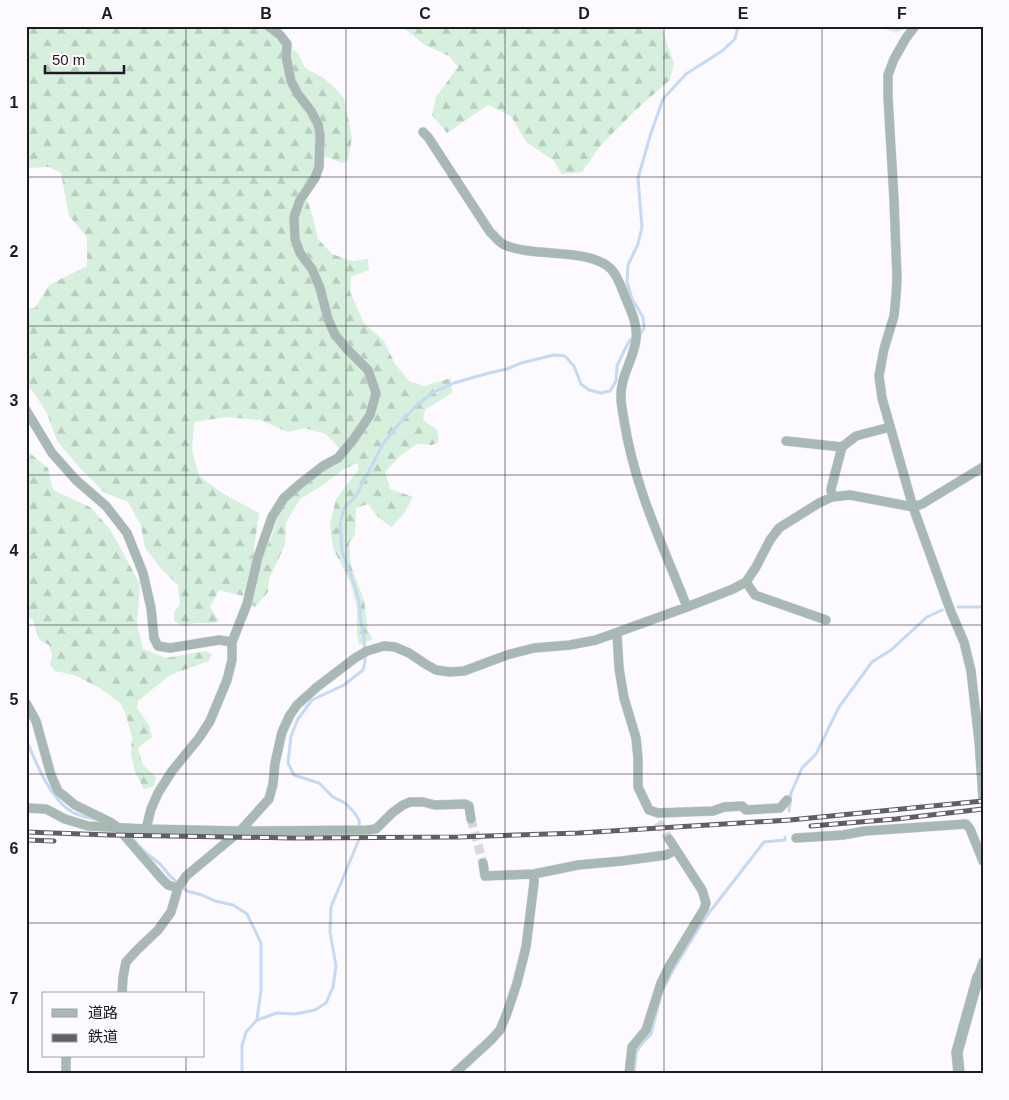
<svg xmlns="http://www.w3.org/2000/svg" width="1009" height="1100" viewBox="0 0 1009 1100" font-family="Arial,'Noto Sans JP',sans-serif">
<defs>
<pattern id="forest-firs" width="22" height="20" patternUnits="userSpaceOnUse" patternTransform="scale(1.25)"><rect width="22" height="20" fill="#d7f0de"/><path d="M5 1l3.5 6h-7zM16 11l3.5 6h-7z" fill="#b8cdbe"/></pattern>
</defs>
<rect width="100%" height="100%" fill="#fcfafe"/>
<path fill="url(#forest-firs)" d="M26,26H281L282,29L280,43L298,53L305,68L322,77L334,87L344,98L352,138L348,160L342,163L327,157L315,159L313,174L299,192L308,202L313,218L318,239L332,254L352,261L368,259L369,270L351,277L350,292L364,323L384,341L395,364L410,382L424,386L451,378L452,393L425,410L423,420L437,430L439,442L432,445L417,444L400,456L385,472L390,489L413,497L404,514L391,527L378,517L368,504L356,508L355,535L349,543L351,566L364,600L368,631L373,639L359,645L357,635V608L351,584L333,548L330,524L336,499L358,470V463L344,469L320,487L300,499L286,522L285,545L269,579L268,592L255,607L250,604L264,552L271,539L279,512L293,495L340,458L339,448L326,434L304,428L288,432L260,420L226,417L194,422L192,449L199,476L222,493L259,513L252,564L243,596L219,590L210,607L219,621L213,623H195L183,626L174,621V612L180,604L178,585L163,571L145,548L141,526L128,502L105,493L78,466L57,441L47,413L32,390L26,386V309L35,308L49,285L87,266V237L69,216L61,173L49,167L26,168Z
M401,26H661L674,63L670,80L639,107L601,145L582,172L562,174L553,160L526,142L511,116L488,105L447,133L432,115L436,97L458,67L449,56L425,45Z
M880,26H907L905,29L895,33Z
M26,450L48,468L53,490L90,507L110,529L140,584L137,624L143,649L166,658L206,651L212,654L209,661L170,675L138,701L137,708L149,725L152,737L138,748L143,765L156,777L154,786L144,789L135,772L131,755L132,737L125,712L120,703L100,688L74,675L55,671L50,665L52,655L49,645L39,640L33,620L26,616Z"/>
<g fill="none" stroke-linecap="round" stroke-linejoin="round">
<path stroke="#c6d9f4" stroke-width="3" d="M958,607H983
M26,739C36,762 49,798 72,812C79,816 90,818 98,820
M789,811L791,793L802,768L816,754L839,707L872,662L891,650L927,617L942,610
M131,837L145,852L160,864L171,877L187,891L202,895L215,901L233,905L247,914L261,943V990L257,1019
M664,988L673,970L705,918L764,842L785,840V837
M242,1074V1046L246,1032L257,1020L277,1013L295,1014L315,1010L326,1003L333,987L336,966L330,932L331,907L360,837L359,820L354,812L345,803L333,797L319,783L294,775L288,763L291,736L298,719L312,700L344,685L363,670L365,662L364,638L361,622L359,602L355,587L342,551L340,524L344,508L356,496L383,444L397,426L417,405L432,393L454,383L489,373L507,369L521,363L554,355L565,356L574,366L581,384L589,390L601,393L610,391L616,381L617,366L625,349L630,340L640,334L644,328L643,317L632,299L627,282L628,265L638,244L642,227L638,178L651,133L663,99L686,74L722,51L735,39L738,26
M634,1074L636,1053L640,1046L651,1034L660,999"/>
<path stroke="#dbd8dd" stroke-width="9" stroke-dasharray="9 4.5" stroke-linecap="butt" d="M471,819L483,863
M658,822L669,839"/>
<defs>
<path id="minor" d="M915,26L906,38L894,59L888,75V97L894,200L897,278L896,296L894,316L884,349L879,376L882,398L913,507L951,612L964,642L971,671L979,741L983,798
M423,132L428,137L490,232C495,236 499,243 505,245C533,258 589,247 611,269C618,276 622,289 626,299C631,311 638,325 636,339C634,359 620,376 621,398C621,405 623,413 624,420C634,486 663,546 687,607
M26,410L52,453L76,480L106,506L127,533L143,573L151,608L154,638L158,646L170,648L219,640L232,642
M786,441L842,447
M832,497L831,489L842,447L856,436L890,427
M746,582L755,595L826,620
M617,633L619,668L624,698L636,738L638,758V787L649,810L658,813L713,811L724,807L742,806L746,810L780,808L787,800
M26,703L36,721L51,775L58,791L75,805L110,822L117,827L162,879L168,885L178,888
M26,808L46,809L65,819L88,826L146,829L240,831L368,830L376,829L392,813L403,805L410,802H423L435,805L465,804L469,806L471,819
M146,829L151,809L158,793L172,771L199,738L210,721L227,680L232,660V642L247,604L258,557L272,517L284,498L300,484L323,466L338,458L353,440L370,415L376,393L368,370L348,350L335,335L328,319L320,288L312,269L300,253L295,239L294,217L300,200L315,178L319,167L320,135L318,124L311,111L298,94L291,81L286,56L287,44L280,35L268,26
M796,838L843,835L865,831L966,824L970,829L983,861
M483,863L485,876L534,874L578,865L622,861L666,855L676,850
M978,977L983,962
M122,994L123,977L126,962L136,951L158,930L171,912L178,888L186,876L240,831L269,799L273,784L275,763L282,732L290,715L297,705L317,687L355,658L367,651L384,646L395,647L409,653L427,665L436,670L450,672L464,671L507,655L534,648L570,645L596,640L687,607L733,589L746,582L756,567L770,540L779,528L819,503L832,497L850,495L913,507L922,504L983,467
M66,1074V1059L67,1056
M454,1074L491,1040L500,1030L507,1013L517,983L526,947L534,883V874
M629,1074L632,1047L646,1030L661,983L670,965L704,909L706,903L702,890L669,839"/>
<path id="tertiary" d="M959,1074L957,1052L978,977"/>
</defs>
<use href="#minor" stroke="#d8d6db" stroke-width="10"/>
<use href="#tertiary" stroke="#d8d6db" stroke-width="12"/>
<use href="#minor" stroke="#a7b8b5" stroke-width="9"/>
<use href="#tertiary" stroke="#a7b8b5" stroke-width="11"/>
<defs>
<path id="rail" d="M811,826L896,819L983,809
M26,832L110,835L294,838L459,837L579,833L790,820L983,801
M26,840L54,841"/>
</defs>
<use href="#rail" stroke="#615e64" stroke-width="5"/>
<use href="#rail" stroke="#fcfafe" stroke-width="3" stroke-dasharray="9" stroke-linecap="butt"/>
</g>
<path fill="none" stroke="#1d1a21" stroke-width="1" stroke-opacity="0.55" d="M186,26V994M346,26V1074M505,26V1074M664,26V1074M822,26V1074M26,177H983M26,326H983M26,475H983M26,625H983M26,774H983M26,923H983M186,1056V1074"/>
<rect width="1009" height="1100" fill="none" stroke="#fcfafe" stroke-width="55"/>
<rect x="42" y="992" width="162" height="65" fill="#fcfafe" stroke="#a3a0a6"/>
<rect x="52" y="1009" width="25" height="8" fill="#a7b8b5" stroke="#a3a0a6"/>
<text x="88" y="1018" font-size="15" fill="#1d1a21">道路</text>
<rect x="52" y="1034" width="25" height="8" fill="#615e64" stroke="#a3a0a6"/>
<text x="88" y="1042" font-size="15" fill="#1d1a21">鉄道</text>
<path d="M45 65v8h79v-8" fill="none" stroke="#1d1a21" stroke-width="2.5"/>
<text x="52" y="65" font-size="15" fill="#1d1a21" stroke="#fcfafe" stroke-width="4" paint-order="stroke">50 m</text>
<rect x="28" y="28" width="954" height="1044" fill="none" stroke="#1d1a21" stroke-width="2"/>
<g font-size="16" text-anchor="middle" font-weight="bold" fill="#1d1a21">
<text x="107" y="19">A</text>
<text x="266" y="19">B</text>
<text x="425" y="19">C</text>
<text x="584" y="19">D</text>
<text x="743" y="19">E</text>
<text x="902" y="19">F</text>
<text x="14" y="108">1</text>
<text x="14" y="257">2</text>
<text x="14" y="406">3</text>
<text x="14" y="556">4</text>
<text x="14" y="705">5</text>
<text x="14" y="854">6</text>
<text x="14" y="1004">7</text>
</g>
</svg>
